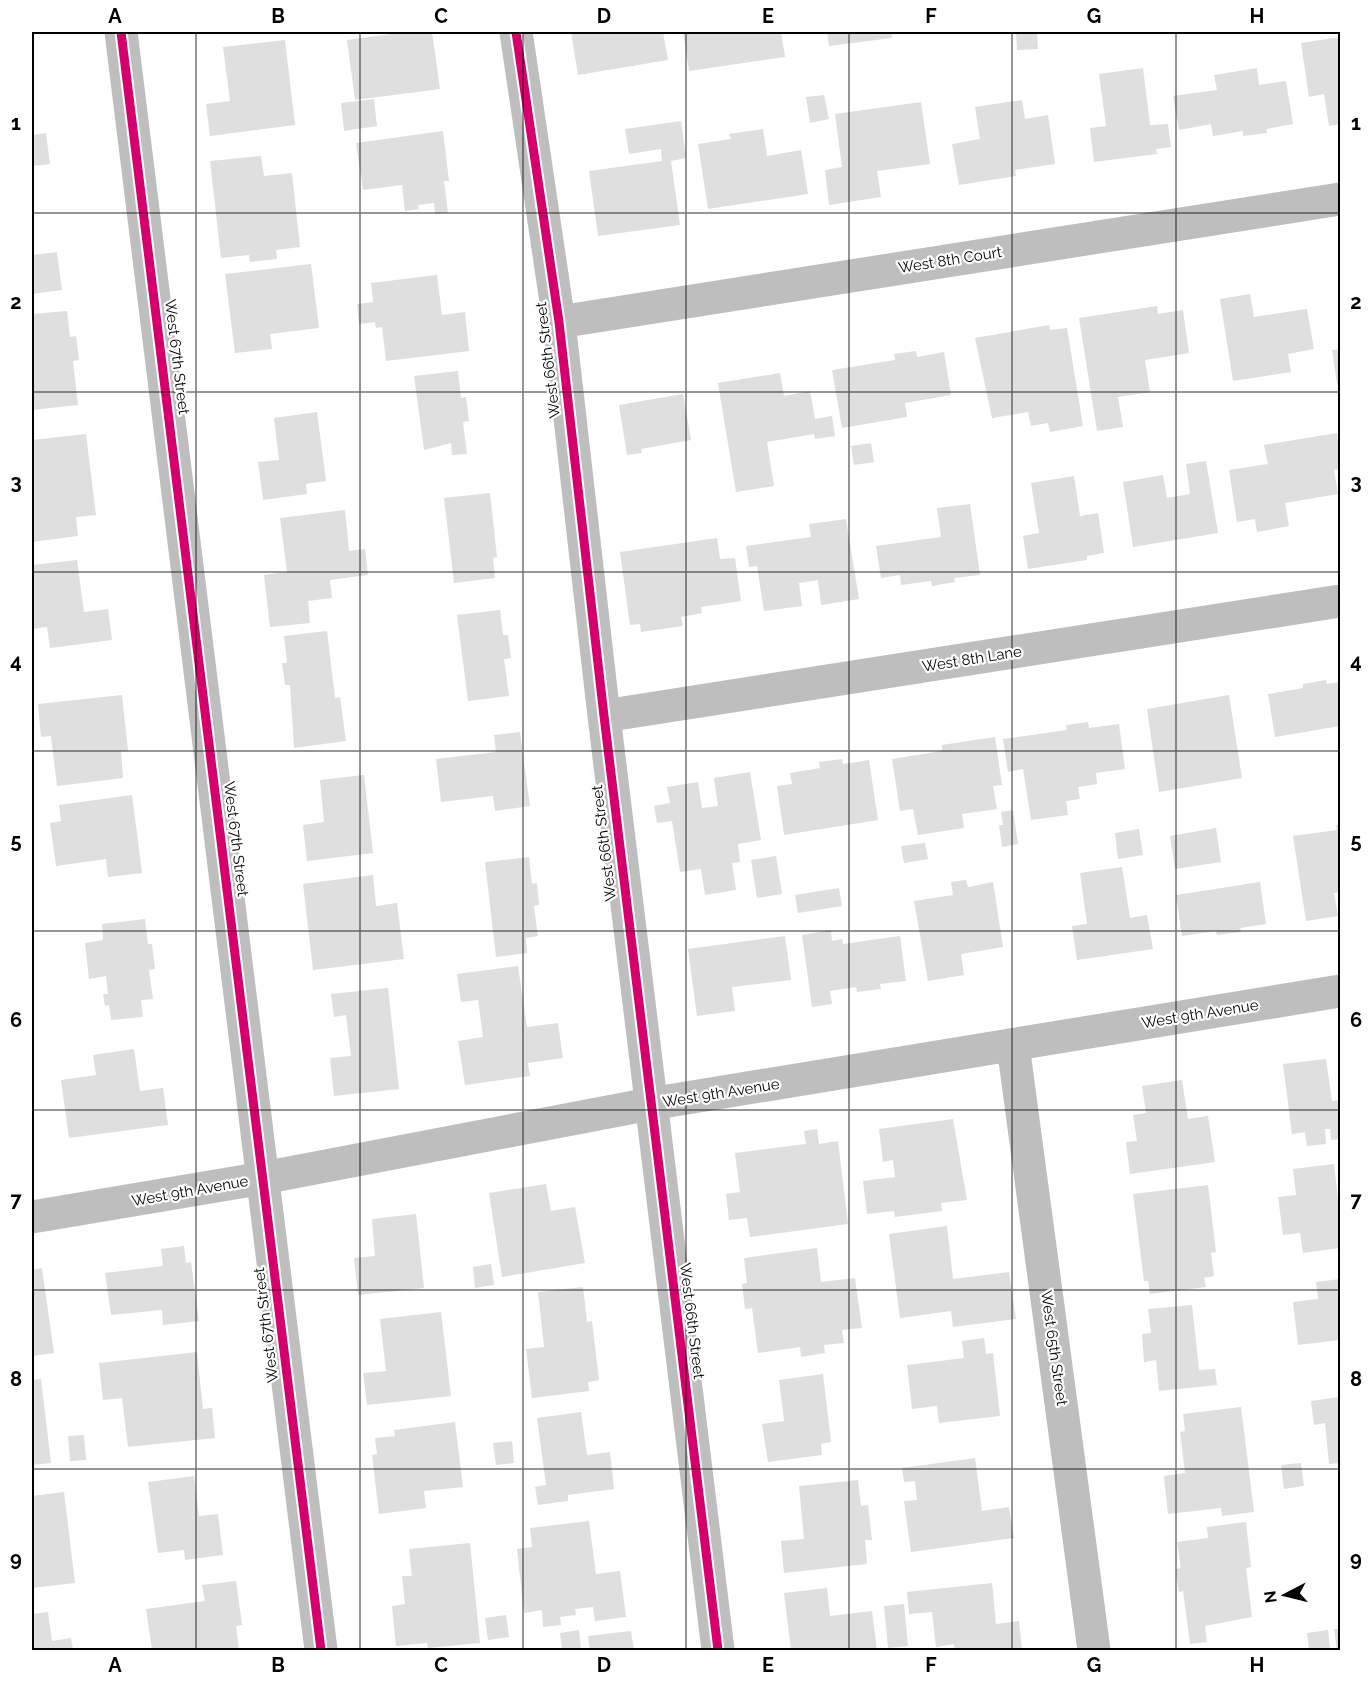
<svg xmlns="http://www.w3.org/2000/svg" width="1372" height="1682" viewBox="0 0 1372 1682" font-family="Raleway,sans-serif">
<rect width="100%" height="100%" fill="#fff"/>
<path fill="#dfdfdf" d="M405,32H432L440,89L355,100L347,40Z
M571,32H663L668,60L578,75Z
M683,32H781L785,57L689,71Z
M827,32H891L892,38L829,46Z
M1016,32H1037L1038,49L1017,50Z
M1340,37V124L1329,126L1324,94L1309,97L1301,43Z
M285,40L295,125L210,136L206,104L230,101L223,47Z
M1143,68L1150,125L1168,124L1171,147L1156,149L1157,154L1094,162L1090,128L1106,126L1099,74Z
M1257,68L1259,85L1286,81L1293,124L1266,129L1267,133L1243,136V131L1213,136L1211,124L1179,130L1173,96L1217,90L1214,75Z
M824,95L829,119L810,123L806,97Z
M374,99L377,126L344,131L341,103Z
M1022,100L1025,119L1048,115L1055,164L1015,170L1016,176L959,185L952,144L980,139L975,107Z
M921,102L930,164L877,171L881,197L829,205L825,170L842,167L835,114Z
M681,121L686,158L671,161L680,225L598,236L589,171L662,161L661,149L629,154L625,129Z
M763,129L767,156L801,150L808,194L708,209L698,144L731,139L729,134Z
M443,131L449,181H444L448,213L435,214L434,203L418,205L419,209L405,211L402,185L363,190L356,143Z
M46,133L50,164L32,166V135Z
M261,156L264,176L292,173L300,247L276,250L277,259L250,262L249,255L221,258L210,161Z
M32,249L34,255L57,252L62,290L32,294Z
M311,264L319,328L270,334L272,349L235,353L225,274Z
M437,275L442,315L465,312L469,351L386,361L382,327L376,328L375,322L359,324L357,304L373,302L371,283Z
M1250,294L1254,317L1307,309L1314,349L1288,354L1291,372L1233,381L1220,299Z
M1157,306L1158,314L1183,310L1189,353L1145,360L1150,392L1118,397L1123,427L1097,431L1079,318Z
M67,311L70,337L76,336L79,360L73,361L78,405L32,410V314Z
M1049,325L1050,330L1067,328L1083,426L1050,432L1048,423L1031,426L1028,412L992,418L975,338Z
M1340,349V384H1337L1332,350Z
M916,351L917,357L944,352L951,395L905,403L907,417L842,428L832,370L895,360L894,354Z
M458,371L461,398L466,397L469,421L463,422L467,454L452,455L451,443L424,450L414,376Z
M780,373L784,396L810,391L815,419L832,416L835,436L815,439L814,434L767,442L774,486L736,492L718,383Z
M683,394L691,440L641,449L642,453L627,455L619,405Z
M317,412L326,481L306,484L307,494L263,500L258,462L279,460L274,418Z
M1337,433L1340,456V469L1334,470L1338,494L1285,503L1289,526L1257,532L1255,519L1237,522L1229,470L1268,464L1264,445Z
M86,434L96,515L76,517L78,536L32,542V440Z
M871,443L874,462L854,465L851,446Z
M1206,461L1218,533L1133,547L1123,482L1163,475L1167,498L1190,494L1186,464Z
M1074,476L1080,516L1098,513L1104,553L1087,556V560L1028,569L1023,536L1039,533L1031,483Z
M490,493L497,557L493,558L495,578L454,583L444,498Z
M970,504L980,575L954,578L955,582L932,586L931,581L901,585L900,575L881,578L876,546L941,537L937,508Z
M345,510L349,551L365,549L368,575L330,580L332,598L308,601L310,623L270,627L264,575L287,572L280,518Z
M846,519L859,599L821,605L818,580L799,583L802,606L764,611L757,566L749,567L746,546L811,537L809,524Z
M717,538L720,559L735,558L741,601L701,607L702,613L681,617L683,626L641,632L640,624L630,625L620,552Z
M77,560L84,612L108,609L112,640L50,648L47,627L32,629V565Z
M500,610L503,635H508L511,658L504,659L509,696L468,701L457,615Z
M327,631L335,698L340,697L346,741L294,748L290,685H285L282,663H287L284,636Z
M1326,680L1327,684L1340,682V726L1275,737L1268,694L1303,688V684Z
M122,695L128,751H121L123,778L57,786L51,736L41,737L38,704Z
M1229,695L1242,778L1159,792L1147,709Z
M1088,722L1089,728L1119,724L1125,769L1096,773L1097,784L1078,787L1080,799L1066,801L1068,815L1031,820L1023,769L1008,772L1003,739L1067,730L1066,725Z
M520,732L530,806L495,811L493,796L441,802L436,759L496,752L494,735Z
M995,737L1002,785L993,786L997,809L962,814L964,828L918,835L913,809L900,811L892,759L942,751V745Z
M842,759L843,764L869,760L878,820L784,835L777,786L792,784L790,773L820,768L819,762Z
M750,772L761,840L738,844L740,862L732,863L736,890L705,895L701,869L680,872L672,821L657,823L654,806L670,803L667,787L698,782L702,808L718,806L714,778Z
M364,775L373,853L307,861L303,825L324,822L320,780Z
M132,795L142,873L108,877L106,859L56,866L50,823L61,821L59,805Z
M1013,810L1018,844L1002,847L999,825H1003L1001,812Z
M1336,825H1340V892L1334,893L1338,916L1306,921L1293,836L1337,830Z
M1216,828L1221,862L1175,869L1170,836Z
M1139,829L1143,855L1118,859L1115,833Z
M925,843L928,859L904,863L901,846Z
M776,856L782,894L757,898L751,860Z
M529,857L532,884L537,883L539,905L534,906L538,936L526,938L527,953L496,957L485,862Z
M1122,867L1130,918L1147,915L1153,949L1077,960L1072,926L1087,924L1080,873Z
M373,875L376,906L397,903L404,959L313,970L303,884Z
M966,880L968,887L993,882L1003,947L961,954L964,975L928,981L914,901L953,895L951,882Z
M1260,882L1266,924L1240,928L1241,932L1217,935L1216,931L1182,936L1176,895Z
M839,888L842,906L798,913L795,895Z
M145,919L148,944H152L155,969L149,970L153,999L141,1000L143,1017L111,1020L109,1005L105,1006L103,994H108L106,976L89,979L85,943L103,940L102,924Z
M831,930L832,941L842,939L843,944L900,936L906,981L880,984L881,989L857,992L856,987L830,991L832,1004L812,1007L802,935Z
M785,936L791,980L732,987L735,1011L697,1016L688,949Z
M518,966L527,1027L558,1023L563,1058L528,1063L530,1076L465,1085L458,1041L483,1037L478,1000L461,1002L457,974Z
M388,988L399,1089L334,1096L330,1058L351,1056L346,1015L334,1017L331,994Z
M134,1049L140,1091L163,1088L168,1125L69,1138L61,1080L96,1075L93,1055Z
M1326,1059L1332,1101L1340,1100V1139L1331,1140L1330,1129H1325L1326,1144L1307,1146L1305,1132L1292,1134L1283,1064Z
M1182,1080L1188,1119L1208,1116L1215,1162L1130,1174L1126,1142L1137,1141L1133,1115L1146,1113L1142,1086Z
M953,1119L967,1200L941,1203L942,1211L895,1217L894,1211L867,1214L863,1181L895,1177L893,1160L883,1162L879,1129Z
M817,1129L819,1144L838,1141L848,1224L750,1237L747,1218L729,1220L726,1194L740,1192L735,1153L806,1144L804,1131Z
M1334,1164L1340,1217V1248L1303,1253L1300,1233L1283,1235L1278,1197L1296,1195L1293,1169Z
M546,1184L551,1211L575,1207L585,1263L502,1277L489,1193Z
M1208,1185L1216,1252L1211,1253L1214,1276L1204,1278L1206,1287L1150,1294L1148,1281H1144L1133,1194Z
M416,1214L424,1288L358,1295L354,1258L375,1256L372,1219Z
M947,1226L953,1279L1009,1272L1016,1319L953,1327L951,1311L900,1318L889,1234Z
M184,1246L186,1263L191,1262L199,1321L163,1325L162,1310L111,1315L105,1273L163,1266L161,1249Z
M817,1248L821,1282L855,1278L862,1328L842,1330L844,1343L824,1345L825,1353L801,1357L800,1347L758,1353L752,1308L745,1309L742,1284L747,1283L744,1258Z
M491,1264L494,1285L475,1288L473,1267Z
M42,1268L54,1353L32,1356V1270Z
M1340,1279V1340L1298,1345L1293,1302L1318,1299L1316,1282Z
M583,1287L587,1322L592,1321L599,1380L588,1382L589,1391L532,1398L526,1349L544,1347L538,1292Z
M1192,1305L1199,1370L1215,1369L1217,1385L1159,1391L1156,1360L1144,1362L1142,1334L1151,1333L1148,1309Z
M441,1312L451,1396L367,1405L363,1373L386,1371L380,1319Z
M984,1338L986,1354L993,1353L1000,1416L939,1423L937,1406L912,1409L907,1365L964,1358L962,1341Z
M197,1352L203,1409L212,1408L215,1438L128,1447L122,1398L103,1400L99,1363Z
M823,1374L831,1442L821,1444L822,1455L768,1462L762,1424L784,1421L779,1380Z
M41,1379L51,1463L32,1465V1380Z
M1340,1397V1463L1329,1464L1325,1423L1314,1425L1311,1401Z
M1241,1407L1254,1512L1222,1516L1221,1508L1168,1514L1164,1476L1185,1473L1180,1432L1185,1431L1183,1414Z
M581,1412L587,1455L610,1452L614,1489L568,1495V1501L538,1505L535,1487L546,1485L537,1418Z
M455,1422L463,1487L424,1491L426,1508L379,1514L372,1455L377,1454L375,1438L395,1436L394,1430Z
M84,1435L86,1460L70,1461L68,1436Z
M512,1441L514,1463L496,1465L493,1443Z
M975,1458L982,1511L1009,1507L1014,1538L911,1552L904,1501L917,1500L915,1481L904,1482L902,1468Z
M1301,1463L1304,1486L1284,1489L1281,1465Z
M194,1476L199,1516L218,1514L223,1555L185,1560L184,1550L158,1553L148,1482Z
M858,1480L861,1506L868,1505L872,1540H865L867,1564L784,1573L781,1541L804,1539L799,1486Z
M64,1492L75,1583L32,1588V1496Z
M589,1521L596,1574L620,1571L626,1617L595,1621L593,1607L575,1609L576,1615L560,1617L561,1625L543,1627L542,1610L524,1613L517,1549L532,1547L530,1528Z
M1246,1522L1251,1567L1246,1568L1252,1617L1205,1626L1207,1642L1190,1644L1183,1591L1179,1592L1177,1580L1176,1569L1181,1568L1177,1542L1208,1538L1207,1527Z
M470,1543L480,1643L428,1648L427,1643L396,1646L392,1606L405,1604L402,1576H412L409,1549Z
M236,1581L242,1625L236,1626L239,1650H152L146,1609L205,1601L202,1585Z
M992,1583L996,1624L1019,1621L1022,1650H955L954,1644L936,1647L932,1612L909,1614L907,1592Z
M827,1588L830,1616L872,1611L877,1650H791L784,1593Z
M904,1604L908,1646L888,1648L884,1606Z
M48,1612L52,1641L71,1638L73,1650H32V1614Z
M506,1615L509,1637L488,1640L485,1618Z
M1334,1629H1340V1650H1337Z
M579,1630L581,1650H562L560,1633Z
M1328,1630L1330,1649L1309,1650L1307,1633Z
M631,1631L634,1650H590L588,1636Z"/>
<g fill="none" stroke-linecap="round" stroke-linejoin="round">
<path stroke="#bebebe" stroke-width="33" d="M121,32L321,1650
M516,32L559,322L604,716L718,1650
M559,322L1340,199
M604,716L1340,601
M1013,1045L1094,1650
M32,1217L263,1178L650,1104L1340,991"/>
<defs>
<path id="cycleway" d="M121,32L321,1650
M516,32L559,322L604,716L718,1650"/>
</defs>
<use href="#cycleway" stroke="#fff" stroke-width="13"/>
<use href="#cycleway" stroke="#d6006c" stroke-width="9"/>
</g>
<path fill="none" stroke="#000" stroke-width="1.5" stroke-opacity="0.55" d="M196,32V1650M360,32V1650M523,32V1650M686,32V1650M849,32V1650M1012,32V1650M1176,32V1650M32,213H1340M32,392H1340M32,572H1340M32,751H1340M32,931H1340M32,1110H1340M32,1290H1340M32,1469H1340"/>
<g text-anchor="middle" dominant-baseline="central" stroke-width="4.5" stroke-linejoin="round" paint-order="stroke">
<g font-size="15" fill="#000" stroke="#fff">
<text transform="translate(950 260) rotate(-9)">West 8th Court</text>
<text transform="translate(177 357) rotate(83)">West 67th Street</text>
<text transform="translate(548 360) rotate(-97)">West 66th Street</text>
<text transform="translate(972 659) rotate(-9)">West 8th Lane</text>
<text transform="translate(236 839) rotate(83)">West 67th Street</text>
<text transform="translate(604 843) rotate(-97)">West 66th Street</text>
<text transform="translate(1200 1014) rotate(-9)">West 9th Avenue</text>
<text transform="translate(721 1093) rotate(-9)">West 9th Avenue</text>
<text transform="translate(190 1191) rotate(-10)">West 9th Avenue</text>
<text transform="translate(692 1321) rotate(83)">West 66th Street</text>
<text transform="translate(266 1325) rotate(-97)">West 67th Street</text>
<text transform="translate(1054 1348) rotate(82)">West 65th Street</text>
</g>
</g>
<rect width="1372" height="1682" fill="none" stroke="#ffffff" stroke-width="66"/>
<g transform="translate(1285 1595) rotate(263)" stroke="#ffffff" stroke-width="4.5" paint-order="stroke">
<path d="M0-4.5L10 22L0 15L-10 22Z" fill="#000000"/>
<text y="-9" font-size="16" font-weight="bold" text-anchor="middle" fill="#000000">N</text>
</g>
<rect x="33" y="33" width="1306" height="1616" fill="none" stroke="#000" stroke-width="2"/>
<g font-size="20" text-anchor="middle" font-weight="bold" fill="#000">
<text x="115" y="23">A</text>
<text x="278" y="23">B</text>
<text x="441" y="23">C</text>
<text x="604" y="23">D</text>
<text x="768" y="23">E</text>
<text x="931" y="23">F</text>
<text x="1094" y="23">G</text>
<text x="1257" y="23">H</text>
<text x="16" y="130">1</text>
<text x="1356" y="130">1</text>
<text x="16" y="309">2</text>
<text x="1356" y="309">2</text>
<text x="16" y="489">3</text>
<text x="1356" y="489">3</text>
<text x="16" y="668">4</text>
<text x="1356" y="668">4</text>
<text x="16" y="848">5</text>
<text x="1356" y="848">5</text>
<text x="16" y="1027">6</text>
<text x="1356" y="1027">6</text>
<text x="16" y="1207">7</text>
<text x="1356" y="1207">7</text>
<text x="16" y="1386">8</text>
<text x="1356" y="1386">8</text>
<text x="16" y="1566">9</text>
<text x="1356" y="1566">9</text>
<text x="115" y="1672">A</text>
<text x="278" y="1672">B</text>
<text x="441" y="1672">C</text>
<text x="604" y="1672">D</text>
<text x="768" y="1672">E</text>
<text x="931" y="1672">F</text>
<text x="1094" y="1672">G</text>
<text x="1257" y="1672">H</text>
</g>
</svg>
